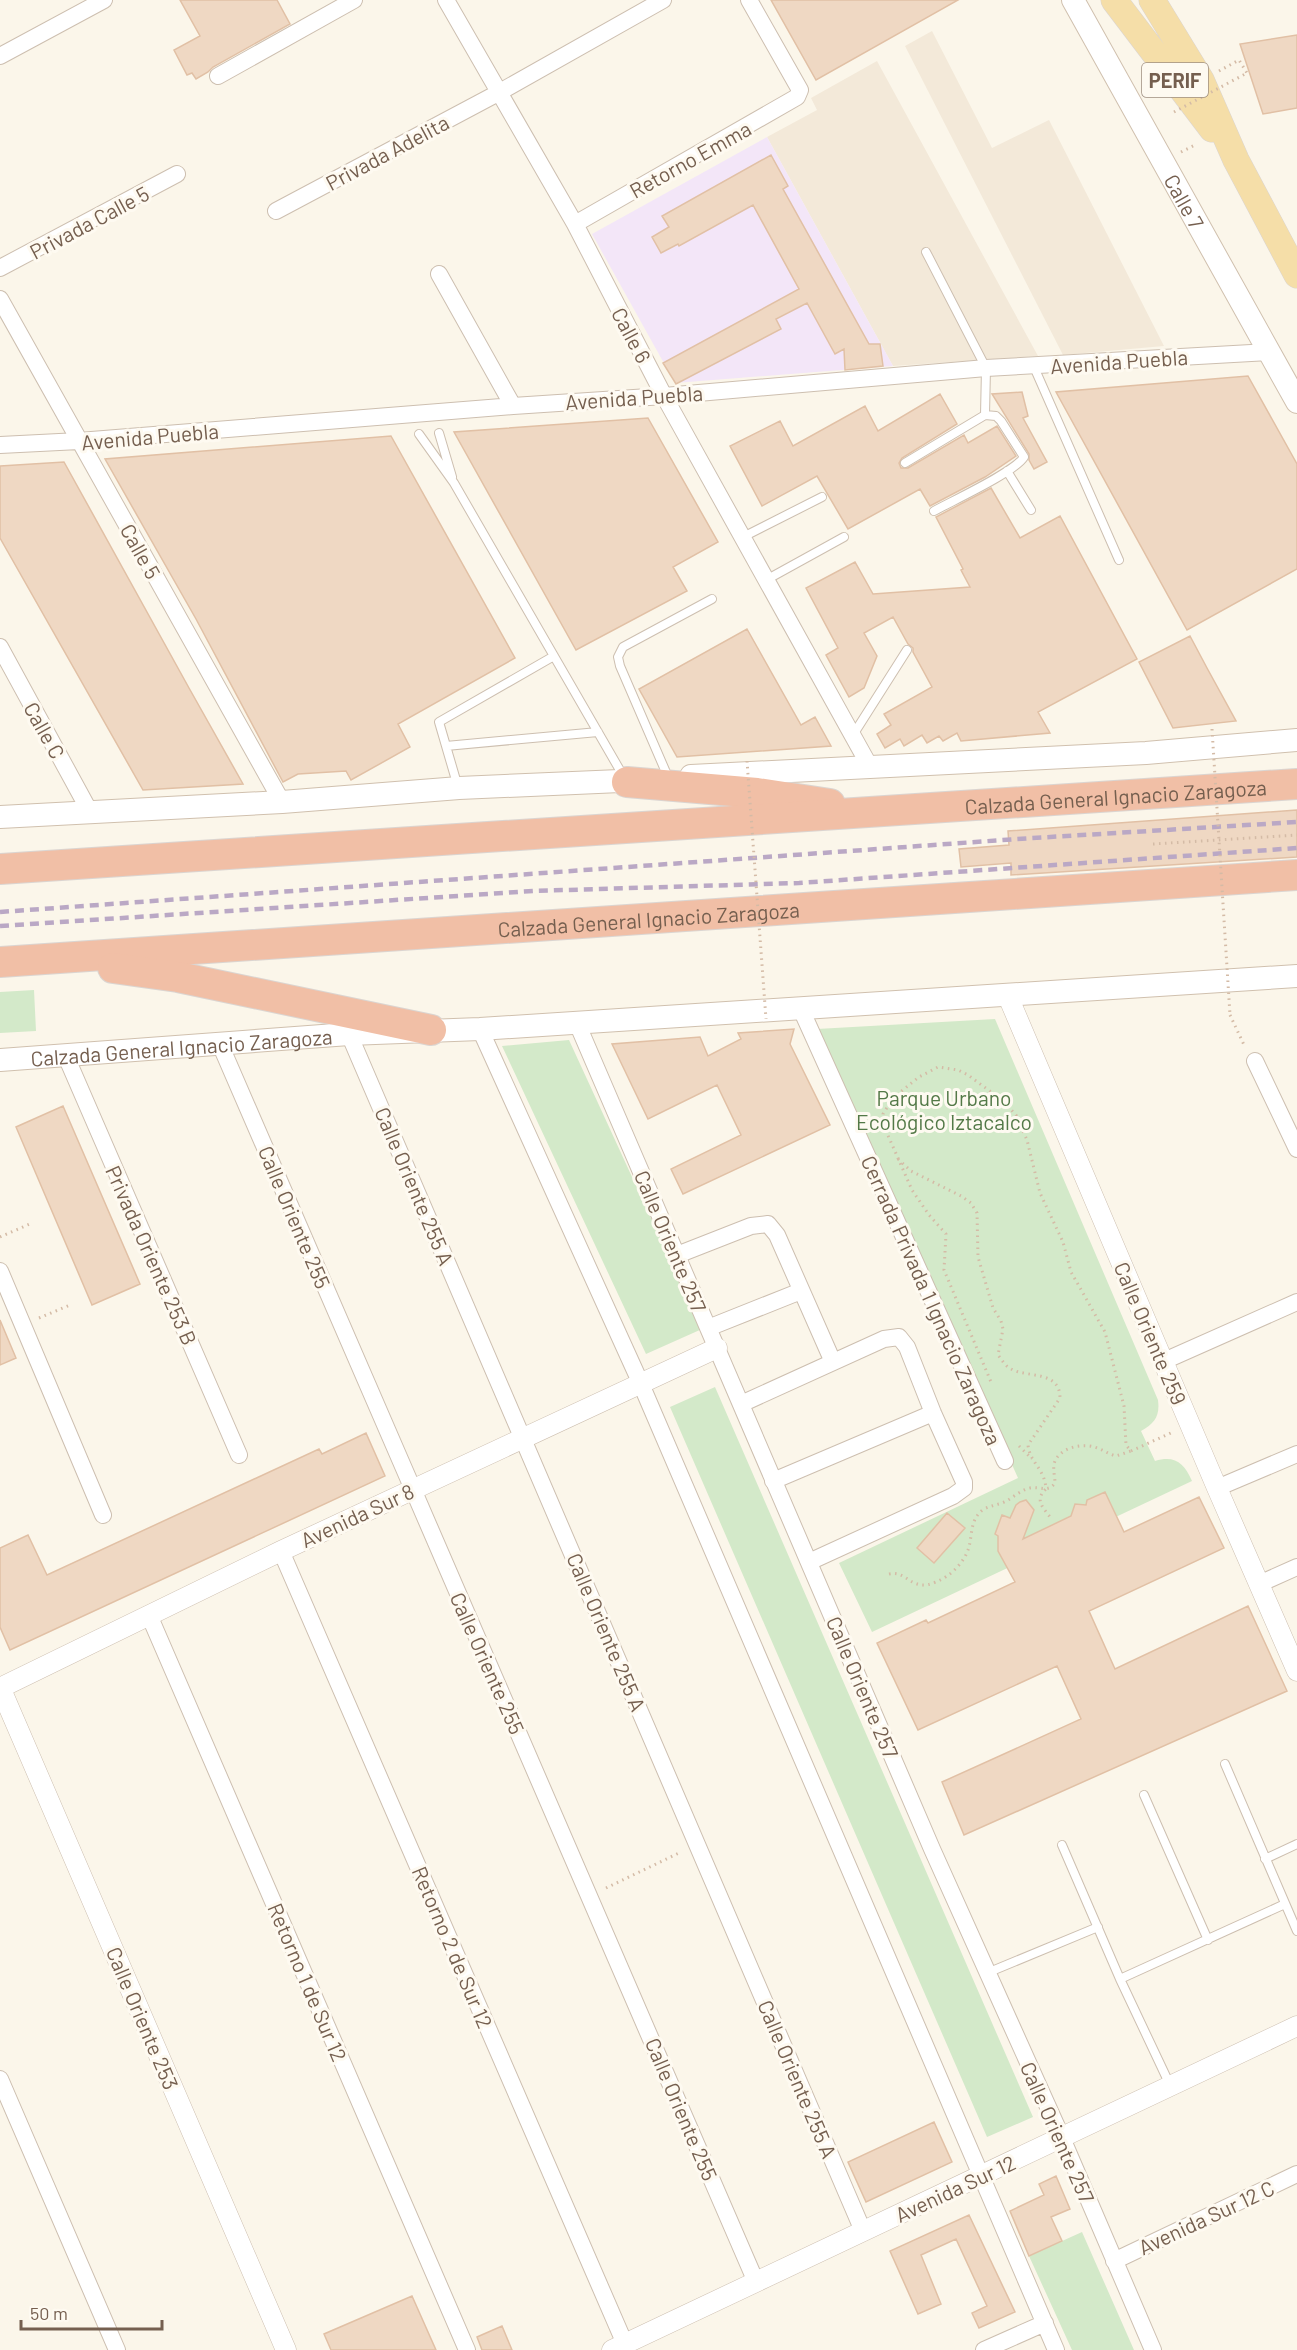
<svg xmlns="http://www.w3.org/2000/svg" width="1297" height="2350" viewBox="0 0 1297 2350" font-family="Barlow,sans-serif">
<rect width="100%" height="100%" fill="#fbf6ea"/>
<path fill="#f3e9d9" d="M932,31L992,148L1049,120L1164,346L1063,355L905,46Z
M877,61L1038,356L893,366L767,137L817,110L811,98Z"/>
<path fill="#f3e6f8" d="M767,137L893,366L675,383L592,234Z"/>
<path fill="#d3e9c9" d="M34,990L36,1031L0,1033V992Z
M995,1019L1158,1400C1160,1416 1155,1423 1141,1431L1155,1461C1175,1455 1184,1463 1192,1481L872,1632L839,1563L1018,1478L817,1029Z
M569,1040L702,1329L646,1354L502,1046Z
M715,1387L1033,2117L987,2137L670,1407Z
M1082,2232L1134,2350H1072L1029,2256Z"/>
<path fill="#efd8c3" stroke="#e1c0a5" stroke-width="1.5" d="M180,0H277L290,24L213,67L208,72L196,79L192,73L187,75L174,50L200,36Z
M771,0H958L816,80Z
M1297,35V108L1263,114L1240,44Z
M771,155L788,186L783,189L869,344H880L883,366L845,370L844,349L835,354L807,303L776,319L781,329L676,384L663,363L799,289L753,205L679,246L678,244L661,253L652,237L669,227L662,216Z
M1248,376L1297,464V569L1187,630L1056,392Z
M1022,392L1028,416L1023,418L1047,462L1034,469L1029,460V454L992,394Z
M940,394L957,424L902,458L899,463L901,468H908L964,435L968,443L997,426L1016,456L985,477L930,506L920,489L848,529L817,476L762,506L730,446L780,421L793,446L865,406L878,431Z
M648,418L718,542L673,567L687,591L576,650L454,432Z
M391,436L515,658L398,724L410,747L351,780L346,771L298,774L283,782L196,619L105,459Z
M64,462L189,688L243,784L143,790L0,538V466Z
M991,488L1020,538L1060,516L1137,659L1038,712L1050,733L961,741L957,733L943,741L939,736L927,743L922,735L904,746L900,739L885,748L877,734L891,725L884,714L932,687L913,652V648L908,644L893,617L864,633L877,656L864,688L849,697L826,655L838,648L806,588L855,562L873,594L970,587L961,570L963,569L936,517Z
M747,629L801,725L815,717L831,746L677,757L639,689Z
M1190,636L1207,668L1236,721L1173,728L1139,662Z
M1297,810V857L1011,875V863L961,867L959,849L1009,845L1008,831Z
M794,1029L790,1044L830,1125L683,1194L671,1169L741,1135L717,1085L648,1119L612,1044L700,1037L708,1056L741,1039L738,1033Z
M63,1106L140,1284L92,1305L16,1127Z
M0,1320L16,1358L0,1365Z
M366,1433L385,1476L10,1650L0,1627V1548L28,1535L47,1575L319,1449L322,1454Z
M1105,1492L1124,1532L1199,1497L1224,1548L1089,1611L1115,1669L1248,1606L1287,1691L964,1835L942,1782L1081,1719L1057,1666L918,1730L877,1643L926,1620L928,1623L1015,1582L998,1551V1536L995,1534L1002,1515L1010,1518L1016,1505L1020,1502L1026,1500L1034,1510L1023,1539L1071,1516L1075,1504L1086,1505L1087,1500Z
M947,1513L965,1528L934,1563L917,1548Z
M934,2122L952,2162L866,2202L848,2162Z
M1056,2176L1070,2209L1051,2217L1062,2241L1029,2256L1010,2211L1044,2195L1039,2184Z
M969,2215L1015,2312L979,2328L972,2313L987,2306L956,2239L921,2255L941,2304L918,2314L890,2251Z
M412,2296L436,2350H331L324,2334Z
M502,2326L512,2350H482L477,2337Z"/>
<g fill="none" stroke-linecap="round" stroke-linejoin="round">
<defs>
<path id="service" d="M926,252L986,368L985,415L996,416L1001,421L1024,457C1015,472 952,501 934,511
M1034,367L1119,560
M439,433L452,477
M419,434L454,483L625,779
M905,463L985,415
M1007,471L1031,510
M743,537L822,497
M766,580L844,537
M853,735L907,650
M446,746L598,732
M668,777L620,666L618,657L623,647L712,599
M458,787L439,722L554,656
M1225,1764L1297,1931
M1144,1795L1208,1940
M1062,1845L1120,1979L1170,2085
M1265,1859L1297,1844
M987,1973L1098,1927
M1120,1979L1285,1904"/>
<path id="minor" d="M446,0L575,224L664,396L869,765
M0,56L104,0
M218,76L354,0
M276,211L498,93L663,0
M575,224L797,97L800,90L749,0
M0,268L177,174
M439,274L513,406
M0,299L282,802
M0,445L79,441L513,406L664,396L986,368L1269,352
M0,647L90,812
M800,1007L1005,1461
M577,1023L932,1849L1062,2138L1153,2350
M480,1029L641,1384L1056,2350
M349,1034L863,2231
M220,1044C398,1457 579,1868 756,2282
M65,1054L239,1455
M1255,1061L1297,1149
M677,1255L751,1226L768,1224L777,1235L833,1362
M0,1271L103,1515
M708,1328L801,1291
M1164,1361L1297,1302
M741,1404L884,1339L899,1337L907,1347L933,1413L964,1482V1488L953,1496L809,1562
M773,1481L933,1413
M1217,1488L1297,1454
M281,1551L625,2344
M1259,1584L1297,1567
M149,1615L467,2350
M0,2079L117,2350
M1114,2261L1297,2174
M984,2350L1045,2323"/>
<path id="tertiary" d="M1007,994L1217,1488L1297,1671
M0,1687L286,2350
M0,1688L281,1551L717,1348
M612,2350L1297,2026"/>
<g id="secondary">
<path id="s1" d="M1073,0L1297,402"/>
<path d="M691,776L1146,753L1297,740"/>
<path d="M0,817L282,802L459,788L643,780"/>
<path id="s2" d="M0,1060L349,1034L480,1029L1297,976"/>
</g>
<path id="primary" d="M1114,0L1212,129
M1152,0L1201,80L1236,160L1297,275"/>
<g id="motorway">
<path d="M627,782L757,793L830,804"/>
<path id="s3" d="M0,869L1297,784"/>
<path id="s4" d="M0,962L1297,875"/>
<path d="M113,968L178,977L431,1030"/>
</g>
</defs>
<use href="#service" stroke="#cdbfb0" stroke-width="10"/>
<use href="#minor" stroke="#cdbfb0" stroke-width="18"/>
<use href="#tertiary" stroke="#cdbfb0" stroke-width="21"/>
<use href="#secondary" stroke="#d0c0ae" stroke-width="24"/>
<use href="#primary" stroke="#dbd5d1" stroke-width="27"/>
<use href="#motorway" stroke="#dbd5d1" stroke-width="32"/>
<path stroke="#d4bba6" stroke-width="3" stroke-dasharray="1.5 4.5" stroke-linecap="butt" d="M1219,71L1239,60L1247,73
M1181,152L1197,144
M1153,844L1297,835
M1230,1015L1245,1047
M898,1159L911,1171L961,1196L971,1203L977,1213L978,1257L993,1308L1001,1321L1003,1329L998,1355C1002,1360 1005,1366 1011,1369C1027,1378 1060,1370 1060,1398L1028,1445C1030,1463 1045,1469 1046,1489C1033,1501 1045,1509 1052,1520
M0,1237L32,1223
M39,1318L70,1305
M1019,1446L1032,1459
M1131,1451L1173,1432
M889,1574C908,1570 911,1593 936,1582C949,1577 963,1564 968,1550C973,1536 969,1519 984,1509C990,1506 996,1505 1002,1503C1012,1499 1020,1490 1030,1488C1040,1486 1048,1493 1055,1483C1055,1477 1053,1471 1054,1464C1058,1448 1081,1443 1094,1447C1102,1449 1108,1454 1116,1456L1131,1451L1126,1445L1124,1406L1105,1332L1071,1272L1063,1242L1040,1193L1027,1140L1016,1115L1002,1100L968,1075L958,1070L938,1067L919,1077L893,1098L883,1114V1124L912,1190L929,1215L946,1234L944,1270L991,1382
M606,1888L681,1852"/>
<use href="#service" stroke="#fff" stroke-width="8"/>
<use href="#minor" stroke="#fff" stroke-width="16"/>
<use href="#tertiary" stroke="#fff" stroke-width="20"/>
<use href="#secondary" stroke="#fff" stroke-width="22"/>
<use href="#primary" stroke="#f5dea8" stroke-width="26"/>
<use href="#motorway" stroke="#f1bfa6" stroke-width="30"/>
<path stroke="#baa8c5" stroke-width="4.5" stroke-dasharray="9 6" stroke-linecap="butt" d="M0,912L1017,839L1297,822
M0,926L533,891L799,883L1297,848"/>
<path stroke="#d4bba6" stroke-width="3" stroke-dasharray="1.5 4.5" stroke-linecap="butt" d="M1174,112L1247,73
M1212,729L1230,1015
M747,761L766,1019"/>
</g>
<g text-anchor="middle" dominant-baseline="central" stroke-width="6" stroke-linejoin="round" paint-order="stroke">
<rect fill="#fefaf1" stroke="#9e8e80" stroke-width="1.5" x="1142" y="63" width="66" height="34" rx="4.5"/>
<g font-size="20" font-weight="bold" fill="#755f4f">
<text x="1175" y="80">PERIF</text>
</g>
<g font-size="21" fill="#755f4f" stroke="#fefaf1">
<text transform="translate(387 152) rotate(-28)">Privada Adelita</text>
<text transform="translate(690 159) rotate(-29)">Retorno Emma</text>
<text stroke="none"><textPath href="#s1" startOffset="230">Calle 7</textPath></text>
<text transform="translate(89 222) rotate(-28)">Privada Calle 5</text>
<text transform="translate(632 335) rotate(62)">Calle 6</text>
<text transform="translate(1119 361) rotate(-4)">Avenida Puebla</text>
<text transform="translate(634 397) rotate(-4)">Avenida Puebla</text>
<text transform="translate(150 436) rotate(-5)">Avenida Puebla</text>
<text transform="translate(141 551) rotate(61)">Calle 5</text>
<text transform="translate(45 730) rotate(61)">Calle C</text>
<text stroke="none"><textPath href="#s3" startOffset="1118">Calzada General Ignacio Zaragoza</textPath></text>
<text stroke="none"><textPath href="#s4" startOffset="650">Calzada General Ignacio Zaragoza</textPath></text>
<text stroke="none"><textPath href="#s2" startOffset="182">Calzada General Ignacio Zaragoza</textPath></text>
<text transform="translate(415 1186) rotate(67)">Calle Oriente 255 A</text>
<text transform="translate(295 1217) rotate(67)">Calle Oriente 255</text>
<text transform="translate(671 1241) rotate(67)">Calle Oriente 257</text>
<text transform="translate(152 1255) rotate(66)">Privada Oriente 253 B</text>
<text transform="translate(932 1300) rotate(66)">Cerrada Privada 1 Ignacio Zaragoza</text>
<text transform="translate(1151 1333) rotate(67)">Calle Oriente 259</text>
<text transform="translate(357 1515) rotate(-25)">Avenida Sur 8</text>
<text transform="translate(607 1632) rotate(67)">Calle Oriente 255 A</text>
<text transform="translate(488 1663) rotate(66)">Calle Oriente 255</text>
<text transform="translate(863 1687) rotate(67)">Calle Oriente 257</text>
<text transform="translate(453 1947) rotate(67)">Retorno 2 de Sur 12</text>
<text transform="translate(308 1982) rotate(67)">Retorno 1 de Sur 12</text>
<text transform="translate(143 2018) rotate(67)">Calle Oriente 253</text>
<text transform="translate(798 2079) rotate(67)">Calle Oriente 255 A</text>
<text transform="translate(682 2109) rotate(67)">Calle Oriente 255</text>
<text transform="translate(1058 2132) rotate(66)">Calle Oriente 257</text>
<text transform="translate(955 2188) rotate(-25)">Avenida Sur 12</text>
<text transform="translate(1206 2217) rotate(-25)">Avenida Sur 12 C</text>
</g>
<g font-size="21" fill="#537947" stroke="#fefaf1">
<text x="944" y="1097">Parque Urbano<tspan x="944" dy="24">Ecológico Iztacalco</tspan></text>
</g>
</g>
<path d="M21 2320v9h141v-9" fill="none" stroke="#755f4f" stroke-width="3"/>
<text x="30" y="2320" font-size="18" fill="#755f4f" stroke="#fefaf1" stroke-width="4.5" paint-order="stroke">50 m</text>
</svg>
